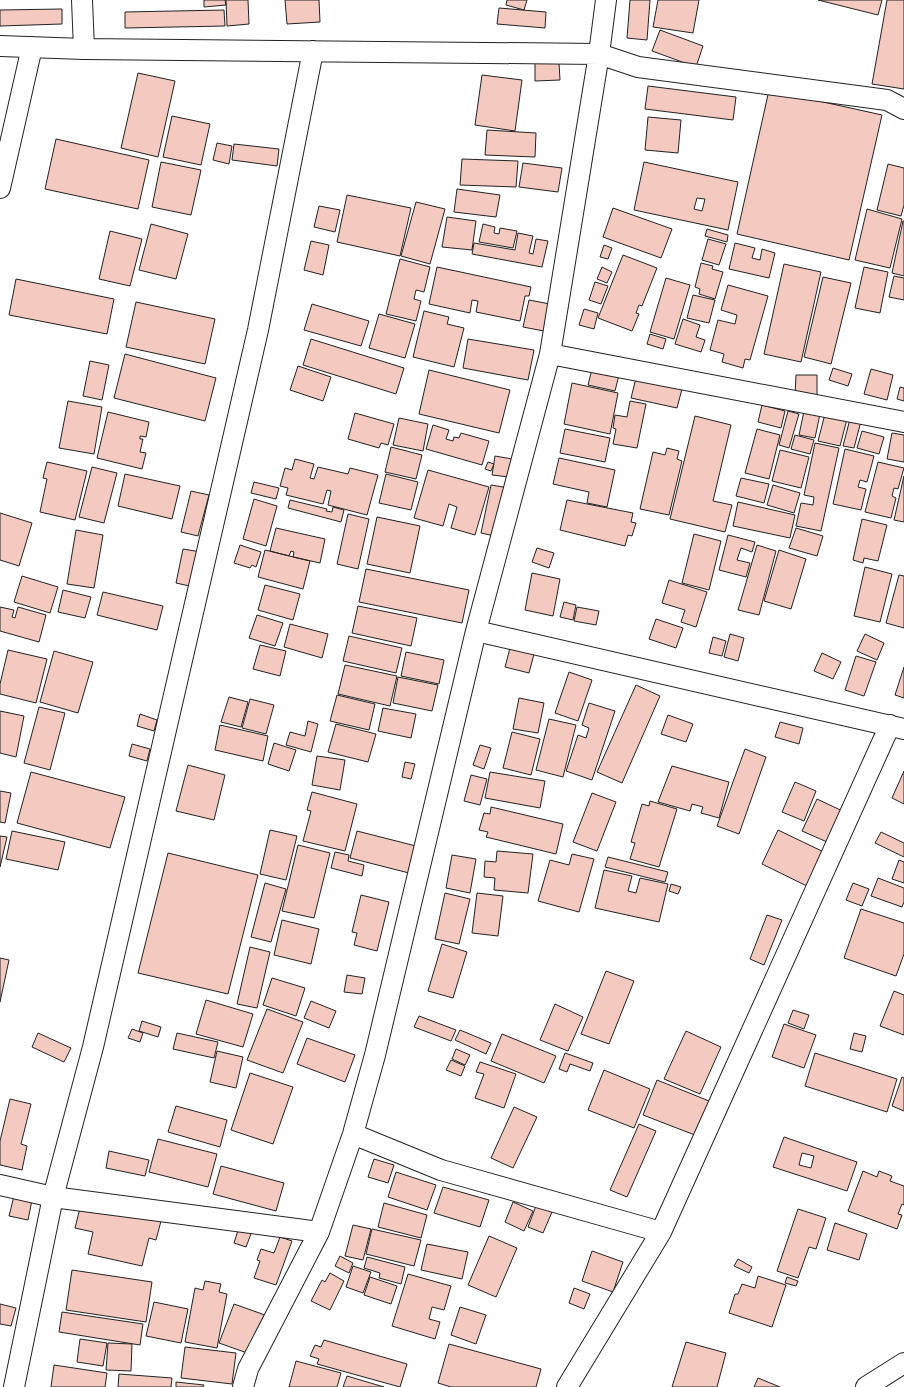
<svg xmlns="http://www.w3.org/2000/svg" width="904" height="1387" viewBox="0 0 904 1387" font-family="'Roboto Condensed',sans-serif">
<rect width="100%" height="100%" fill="#fff"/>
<path fill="#f3c9c0" stroke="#222" fill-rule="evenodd" d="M204,0H225L226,5L204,7Z
M226,0H248L249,24L227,26Z
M285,0H319L320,22L287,24Z
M507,0H527L524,10L506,5Z
M630,0H650L647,40L627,38Z
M658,0H699L693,33L653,27Z
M818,0H882L878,15Z
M887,0H904V89L872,84Z
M499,8L546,12L545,28L497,24Z
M62,9V24L0,26V10Z
M224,10L225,26L125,28V12Z
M660,30L703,46L696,67L652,51Z
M535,63H559L560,80L535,81Z
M138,73L175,81L158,157L121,148Z
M482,75L522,80L515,131L475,125Z
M648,86L736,97L733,120L645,109Z
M769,90L882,115L849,260L737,234Z
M172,116L210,124L201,165L163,157Z
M648,117L681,120L678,153L645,150Z
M487,130L536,133L535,157L485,155Z
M56,139L149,160L138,209L45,189Z
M217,143L232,146L229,164L213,160Z
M234,144L279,149L277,166L232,160Z
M462,159L518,161L516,187L460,185Z
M161,162L201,170L191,215L152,207Z
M644,162L738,182L728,230L634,210ZM697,198L705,199L702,211L694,209Z
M523,163L562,168L558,192L519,187Z
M888,164L904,168V205L901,216L877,210Z
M457,189L500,195L496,217L454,212Z
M347,195L411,208L400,256L337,242Z
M416,202L445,209L430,264L401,256Z
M319,206L340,210L335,232L314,227Z
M613,208L672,229L661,258L603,237Z
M867,209L902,219L890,268L855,260Z
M447,217L476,221L472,250L442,247Z
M903,221H904V276L892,273Z
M151,224L188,234L176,279L139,270Z
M483,224L495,227L494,233L499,234L500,228L517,231L513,248L479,242Z
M707,229L728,235L727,242L705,236Z
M110,231L142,239L130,286L99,279Z
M518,233L533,236L529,253L533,254L536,239L548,241L542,267L472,254L474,243L515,250Z
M708,239L726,244L719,265L702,260Z
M311,241L329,245L323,275L304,270Z
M735,243L755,248L752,258L760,260L762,249L775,253L769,278L729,269Z
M604,245L612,248L608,259L600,257Z
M623,255L657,268L642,306L639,305L636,313L639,314L632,331L598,318Z
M400,259L430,267L424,292L416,290L414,299L421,301L416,321L386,314Z
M701,263L713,266L712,269L723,272L715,299L699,294L700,289L695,287Z
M784,264L821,272L801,362L764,354Z
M437,267L531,287L529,296H525L520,321L476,312L478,301L472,300L470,313L429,304Z
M602,267L612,272L607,283L597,279Z
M864,267L888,272L880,313L855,308Z
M894,276L904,278V300L889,297Z
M823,277L851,283L831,364L804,357Z
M666,278L690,285L674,339L650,332Z
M16,279L114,299L107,334L9,315Z
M595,282L608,286L601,304L589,300Z
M728,285L768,296L750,360L745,359L743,368L722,362L724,354L710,350L718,320L735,324L737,315L721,310Z
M693,295L715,300L709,323L687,318Z
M529,300L550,304L544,331L523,327Z
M136,302L215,319L205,364L126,347Z
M312,304L369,321L361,346L304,330Z
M584,309L598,313L594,329L579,325Z
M424,311L449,317L447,324L464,328L454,367L413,357Z
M379,314L415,324L405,358L369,348Z
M683,319L700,325L696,337L705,340L701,352L675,344Z
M650,334L666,339L663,349L647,344Z
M311,339L404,368L396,394L303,365Z
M468,339L534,350L528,380L463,368Z
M125,354L216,378L205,421L114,398Z
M90,361L109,365L102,400L83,396Z
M593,365L620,371L615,391L588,385Z
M298,366L331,377L323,401L290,390Z
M833,368L852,374L848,386L829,380Z
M871,369L893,375L887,400L864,394Z
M429,370L510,390L499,433L419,414Z
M637,374L683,385L677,408L631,398Z
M796,375H817V396H795Z
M572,383L618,393L610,434L564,424Z
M900,387L904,388V401L897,399Z
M68,401L102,407L94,454L59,448Z
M630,401L646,404L637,448L613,444L616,429L613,428L615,415L627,417Z
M762,405L785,411L781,428L758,422Z
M788,411L799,414L789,448L779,445Z
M804,411L820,414L815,438L799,435Z
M108,412L149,422L146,437L140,436V439H143L140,452L146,453L142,469L97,458Z
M355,413L394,424L388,445L381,443L379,448L348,439Z
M825,414L847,419L840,446L818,441Z
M695,416L731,425L713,501L732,505L725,532L670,519Z
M399,418L428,424L423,451L393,445Z
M850,419L861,421L854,448L843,446Z
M433,425L449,430L446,439L453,441L454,437L459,438L461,433L489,441L482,465L426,449Z
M565,429L610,438L605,462L560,453Z
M757,429L780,435L769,479L745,473Z
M862,431L884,437L879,454L857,448Z
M892,433L904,435V462L887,459Z
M795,435L814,440L810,454L791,449Z
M815,443L839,448L821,531L796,526L801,503L813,505L814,497L804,495Z
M391,447L422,455L416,479L385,472Z
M667,448L679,451L677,459L682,461L669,515L640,509L653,452L665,455Z
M845,449L874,456L867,482L860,480L858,487L866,489L861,510L833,504Z
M780,450L809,457L801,488L772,481Z
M495,456L512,459L509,477L492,475Z
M559,458L615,470L607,507L587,503L589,492L553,484Z
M295,459L314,464L310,478L314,479L318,467L348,474L350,468L378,475L367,515L328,505L331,491L327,490L323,504L286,495L288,488L280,486L285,468L292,470Z
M47,462L87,471L75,520L40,512L47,479L43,478Z
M488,462L494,464L491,471L485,469Z
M878,462L904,468L898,489L894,488L892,496L896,498L891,518L865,512Z
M92,467L117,473L104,523L79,517Z
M428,470L489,487L475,535L451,528L457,507L449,504L443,526L414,518Z
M125,474L180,486L172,519L118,506Z
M386,474L418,482L411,510L379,503Z
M904,476V522L894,520Z
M741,478L769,484L764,503L736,496Z
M254,482L279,488L276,499L251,493Z
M491,485L509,488L499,537L481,533Z
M773,485L800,493L794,513L767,505Z
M191,491L209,495L198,536L181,532Z
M254,499L277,506L266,546L243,539Z
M290,500L327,509L326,511L332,512L333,507L344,510L341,522L288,508Z
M567,500L633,513L631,522L636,523L632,536L628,535L625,546L560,530Z
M738,502L795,515L790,538L733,526Z
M0,513L32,523L19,566L0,560Z
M348,514L369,519L358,569L337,564Z
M377,517L420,526L410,573L367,564Z
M862,519L887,525L878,561L864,558L863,563L853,560Z
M276,528L325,539L320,563L293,557L294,552L291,551L289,556L270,551Z
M796,528L823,536L817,556L789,548Z
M76,530L103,535L94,588L67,584Z
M694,534L721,541L709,590L682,583Z
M728,535L755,542L752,552L741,548L737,560L750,563L746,577L719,570Z
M240,545L261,552L256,567L252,565L250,568L234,563Z
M757,545L776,551L759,615L738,610Z
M537,548L554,553L549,568L532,562Z
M183,549L201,552L194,587L176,583Z
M265,550L310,561L303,589L258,577Z
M779,550L806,559L791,609L764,601Z
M865,567L892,574L880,622L854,616Z
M366,569L469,590L462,623L359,602Z
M532,573L560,579L553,616L525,610Z
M899,575L904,576V628L886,623Z
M22,576L58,587L50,613L14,602Z
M669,580L707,592L696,627L681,622L685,610L662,603Z
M265,585L300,594L293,620L258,610Z
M63,590L91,597L85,618L58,612Z
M103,592L163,606L157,630L97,615Z
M564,602L576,605L573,620L560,617Z
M358,606L417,618L411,646L352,633Z
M0,607L14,610L12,617L15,618L18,607L46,615L39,642L0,631Z
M577,607L599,611L596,625L574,621Z
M257,615L283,623L275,646L249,638Z
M656,619L683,628L676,648L649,639Z
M290,624L328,634L322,658L284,647Z
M730,634L744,638L738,661L724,657Z
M865,634L884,643L877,660L857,651Z
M349,636L402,648L396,673L343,661Z
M713,637L726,641L722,656L709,653Z
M260,645L286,651L280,676L253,669Z
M510,648L534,654L529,673L505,667Z
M8,650L47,659L36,703L0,694V684Z
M54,651L93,662L78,713L40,702Z
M406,652L444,660L439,684L401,676Z
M822,653L841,662L833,679L814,671Z
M856,656L876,662L864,696L845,690Z
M345,665L397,676L390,706L338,694Z
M904,667V698L895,695Z
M569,672L592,680L578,721L555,713Z
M398,677L438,685L432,711L393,703Z
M636,685L660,696L622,783L597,772Z
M337,695L375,704L369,730L330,721Z
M229,697L248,702L241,727L221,722Z
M519,698L544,703L538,733L513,729Z
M250,699L274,705L266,734L242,728Z
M589,703L615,711L592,780L566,771L578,735L586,738L589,728L582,725Z
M39,707L65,713L50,770L24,763Z
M383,708L416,714L411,738L378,731Z
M0,711L24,716L16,757L0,753Z
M140,714L157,720L154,731L137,726Z
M668,715L693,724L686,742L661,734Z
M549,719L576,725L563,777L536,770Z
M308,721L318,724L311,752L286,745L290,732L305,736Z
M780,722L803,728L799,744L775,737Z
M336,724L376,734L368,762L328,752Z
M220,725L268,736L263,761L215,750Z
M512,732L540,739L531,775L503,768Z
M274,743L296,750L289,771L268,764Z
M132,744L150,749L147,761L129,756Z
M480,745L491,748L484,769L473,765Z
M745,749L766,757L739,834L717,826Z
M317,756L345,760L340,790L312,785Z
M405,762L415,764L411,779L402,777Z
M188,765L225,775L214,820L176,811Z
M672,766L729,782L719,818L701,813L703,807L692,804L690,811L658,802Z
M904,771V804L892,798Z
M31,772L125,797L110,848L17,823Z
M490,772L545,781L540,808L485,798Z
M471,775L487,779L480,805L464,801Z
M795,782L816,791L804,821L782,812Z
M0,791L11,793L5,823L0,822Z
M312,792L357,804L345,851L303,841L311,811L307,810Z
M592,793L616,802L597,851L573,842Z
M817,799L849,814L834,845L802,831Z
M650,801L677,809L659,867L630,859L635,843L631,842L642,804L649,806Z
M491,807L563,824L556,854L486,837L488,832L479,830L484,813L490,814Z
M270,830L297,836L286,880L260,874Z
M778,830L830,855L813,889L762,864Z
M12,831L65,842L58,870L6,859Z
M357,831L416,846L409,873L350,858Z
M881,832L904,843V857L875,843Z
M0,836L7,837L0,867Z
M298,845L330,853L314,918L282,911Z
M497,851L533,854L528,893L494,890L495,878L484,877L485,861L496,862Z
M335,852L349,855L348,861L364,865L362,876L331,868Z
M168,853L258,875L228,994L138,973Z
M572,854L594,859L579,912L538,901L550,860L569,865Z
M452,855L476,859L470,893L446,888Z
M608,857L668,872L665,882L605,867Z
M899,860L904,862V883L892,879Z
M604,870L632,876L628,891L636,893L640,878L668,884L659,922L595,908Z
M878,878L904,888V902L902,907L871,896Z
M265,883L286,889L271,942L251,937Z
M853,883L869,889L862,906L846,900Z
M671,884L681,887L678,894L669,891Z
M445,893L470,899L459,944L435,939Z
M477,893L503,896L498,936L472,933Z
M361,895L389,902L377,951L354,945L357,933L352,932Z
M861,909L904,923V954L896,976L844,958Z
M767,915L782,920L764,965L750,959Z
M282,920L319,929L311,964L274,955Z
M442,944L467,952L453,998L428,991Z
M250,947L270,952L257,1008L237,1004Z
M0,958L9,960L0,1002Z
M606,971L634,981L609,1044L581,1034Z
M347,975L365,978L362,994L344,992Z
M272,978L305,988L296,1016L263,1005Z
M894,991L904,995V1035L880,1026Z
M206,1000L253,1014L243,1047L196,1034Z
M311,1001L336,1011L329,1028L304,1018Z
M555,1004L583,1017L568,1051L540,1040Z
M267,1009L303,1022L283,1073L247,1060Z
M793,1010L809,1015L804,1029L788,1023Z
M419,1016L456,1030L451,1041L414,1027Z
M142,1021L161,1027L158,1037L139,1031Z
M784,1024L816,1035L804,1068L772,1057Z
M132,1029L143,1033L140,1042L128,1038Z
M460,1030L491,1043L486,1054L455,1040Z
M686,1031L721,1047L700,1094L664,1079Z
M38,1033L71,1048L64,1062L32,1047Z
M177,1033L218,1042L214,1058L173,1049Z
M854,1033L866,1036L862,1052L850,1049Z
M502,1034L556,1056L544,1083L491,1061Z
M307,1038L355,1055L345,1082L297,1064Z
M456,1049L470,1055L465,1065L452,1059Z
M217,1051L243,1057L236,1088L210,1082Z
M565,1053L593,1063L590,1071L570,1064L567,1072L559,1069Z
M815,1053L897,1079L887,1112L805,1086Z
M451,1060L465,1066L461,1076L446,1070Z
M480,1062L516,1074L504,1108L475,1098L484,1074L476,1072Z
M604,1070L650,1089L634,1128L588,1110Z
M250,1073L293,1087L273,1144L231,1130Z
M902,1077L904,1078V1111L892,1106Z
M657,1080L714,1103L700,1137L643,1115Z
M10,1099L31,1104L21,1144L27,1146L22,1170L0,1165V1141Z
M176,1106L227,1120L220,1147L168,1132Z
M514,1107L537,1117L513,1168L491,1158Z
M639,1124L656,1131L627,1197L610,1190Z
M784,1137L857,1162L847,1191L773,1167ZM802,1153L814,1156L811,1168L799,1165Z
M158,1139L217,1154L208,1187L149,1172Z
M109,1151L149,1160L145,1176L106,1168Z
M374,1159L394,1165L388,1183L368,1177Z
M221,1166L284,1183L276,1211L213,1194Z
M863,1171L877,1177L879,1171L892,1176L890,1181L904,1186V1205L902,1204L898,1214L902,1215L897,1229L848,1211Z
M396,1172L436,1185L427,1210L388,1197Z
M443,1187L489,1200L480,1227L434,1213Z
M14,1196L32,1200L28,1220L9,1216Z
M513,1202L533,1211L524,1231L505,1222Z
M384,1203L427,1215L421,1238L378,1227Z
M81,1204L161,1221L156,1240L149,1238L142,1266L88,1254L93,1232L75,1228Z
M536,1206L552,1212L543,1233L528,1227Z
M798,1209L826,1218L816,1249L809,1247L798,1278L777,1271Z
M835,1223L867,1234L859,1260L827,1250Z
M353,1225L371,1229L363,1260L345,1256Z
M239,1227L252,1231L246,1247L234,1243Z
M372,1229L421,1240L414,1266L366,1254Z
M489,1236L517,1248L496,1297L468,1285Z
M280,1237L292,1241L276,1285L254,1278L260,1261L257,1260L261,1249L274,1253Z
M427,1244L468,1252L462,1279L421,1270Z
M592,1251L623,1262L613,1292L582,1281Z
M340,1256L353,1263L349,1273L335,1266Z
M367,1257L405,1267L401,1284L379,1278L380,1273L364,1268Z
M738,1259L752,1267L749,1273L734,1266Z
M353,1266L371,1272L363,1293L346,1287Z
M72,1270L152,1282L146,1322L66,1310Z
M330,1273L344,1281L330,1310L311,1301L322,1280L325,1282Z
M408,1274L451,1286L444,1310L432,1307L429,1319L440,1322L435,1339L392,1326Z
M758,1276L786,1285L772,1327L729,1313L735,1294H738L742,1284L755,1288Z
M370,1277L397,1286L391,1304L364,1295Z
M787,1277L798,1281L796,1286L785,1283Z
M205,1281L221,1284L219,1292L227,1294L217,1348L185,1342L195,1288L203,1290Z
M574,1288L590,1294L584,1309L569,1303Z
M154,1302L188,1309L181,1343L146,1336Z
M0,1304L16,1308L11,1326L0,1324Z
M234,1304L265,1315L250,1354L219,1343Z
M460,1307L486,1315L476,1344L451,1335Z
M62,1312L143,1324L140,1345L59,1332Z
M80,1339L107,1343L103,1366L77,1362Z
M324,1340L407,1364L400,1387L317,1364L319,1359L310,1356L315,1345L321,1347Z
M686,1342L726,1353L717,1387H672Z
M108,1343L132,1344L131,1371L106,1370Z
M449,1344L541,1369L536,1387H451L438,1383Z
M185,1347L236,1353L232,1384L181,1378Z
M296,1361L341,1373L337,1387H289Z
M54,1365L107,1373L105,1387H51Z
M119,1374L172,1378L171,1387H118Z
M347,1376L384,1387H343Z
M758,1378L780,1387H754Z
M176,1382L204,1385L203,1387H176Z"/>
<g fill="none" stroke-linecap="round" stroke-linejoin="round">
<defs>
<path id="minor" d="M82,0L84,49
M0,46L84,49L599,54L638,67L887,100L904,109
M0,188L32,47
M550,354L904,422
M476,631L904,729
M353,1134L441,1170L661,1232
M0,1185L53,1197L319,1232L353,1134L375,1055L476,631L550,354L599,54L606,0
M14,1387L53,1197L93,1047L258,330L313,51
M243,1387L248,1369L319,1232
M567,1387L661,1232L890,725
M866,1387L904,1363"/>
</defs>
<use href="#minor" stroke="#222" stroke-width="22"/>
<use href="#minor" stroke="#fff" stroke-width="20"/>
</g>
</svg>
